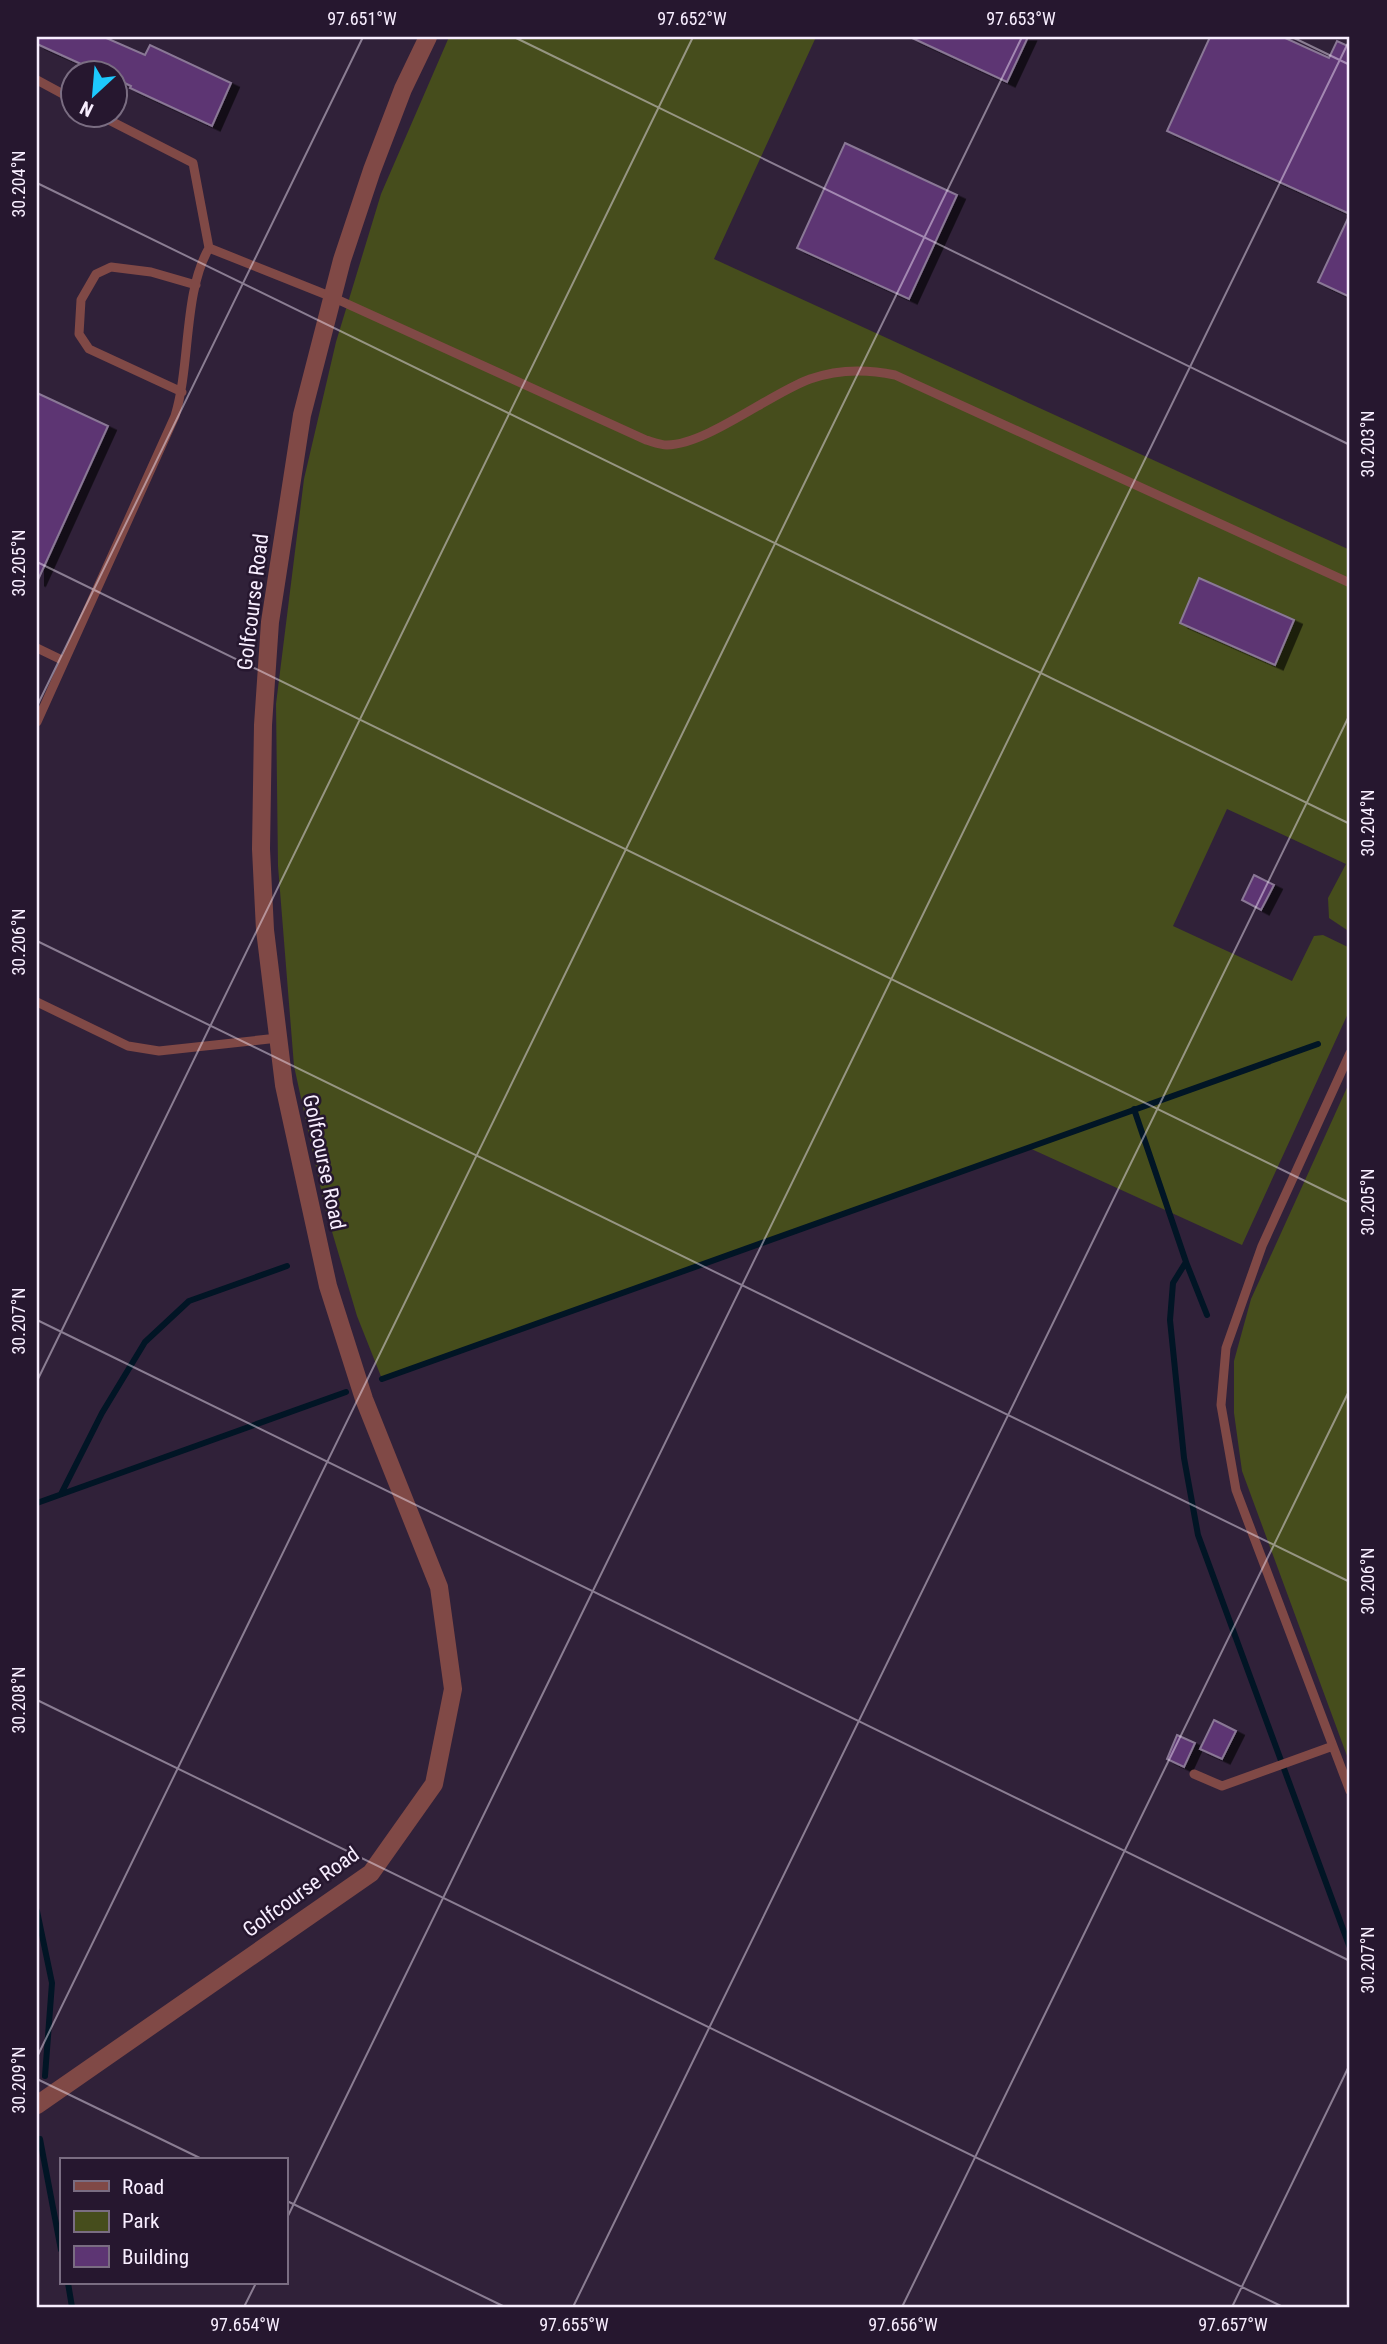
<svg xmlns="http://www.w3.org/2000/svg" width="1387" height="2344" viewBox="0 0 1387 2344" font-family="'Roboto Condensed',sans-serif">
<defs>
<filter id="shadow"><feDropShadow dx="8" dy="4.5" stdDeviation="0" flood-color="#0009"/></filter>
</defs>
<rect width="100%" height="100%" fill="#302139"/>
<path fill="#464d1c" d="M449,37H816L714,259L1350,550V932L1329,918L1328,898L1346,864L1227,809L1173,926L1292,981L1314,936L1323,935L1350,948V1009L1242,1245L1027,1147L382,1379L357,1316L325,1208L294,1066L278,866L276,704L304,479L336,342L381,194Z
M1350,1081V1764L1242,1471L1234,1413V1361L1251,1299Z"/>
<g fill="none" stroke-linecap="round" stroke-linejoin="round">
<path stroke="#011525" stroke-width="6" d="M1134,1109L1186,1262L1173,1283L1170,1320L1184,1458L1198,1535L1350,1948
M1186,1262L1207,1315
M382,1379L1318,1044
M61,1494L102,1413L145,1342L189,1301L287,1266
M37,1503L346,1392
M37,1911L52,1983L45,2076
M40,2139L61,2250
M68,2283L72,2307"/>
</g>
<path fill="#5d3573" stroke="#8a7896" stroke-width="2" filter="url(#shadow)" d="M37,37H104L145,55L150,45L231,83L212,126L130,88L131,86L116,79V74H103L37,44Z
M910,37H1028L1007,82Z
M1210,37H1283L1329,58L1337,41L1350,47V297L1318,282L1350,214L1167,131Z
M845,143L957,195L909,299L797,248Z
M37,393L108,426L37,582Z
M1199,578L1294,620L1275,665L1180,623Z
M1254,875L1274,885L1261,910L1242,900Z
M1214,1720L1236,1731L1222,1759L1200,1749Z
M1177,1735L1195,1743L1184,1767L1167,1759Z"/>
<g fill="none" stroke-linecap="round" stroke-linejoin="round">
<path stroke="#804946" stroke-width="9" d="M37,80L74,100
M101,116L193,163L209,248
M182,392L89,349L79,334L81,300L96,274L111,267L151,272L196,285
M37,648L64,661
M37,722L175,416C191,364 183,293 209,248L332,297L646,440C653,442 661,445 667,445C706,445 771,393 810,379C838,369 867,369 895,375L1350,583
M37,1002L128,1046L159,1051L278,1038
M1350,1053L1262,1246L1226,1348L1221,1405L1236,1490L1350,1791
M1194,1774L1222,1786L1333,1746"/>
<path stroke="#804946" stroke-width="18" d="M37,2105L371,1873L434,1784L453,1689L439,1587L364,1399L328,1286L284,1085L265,930L261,849L263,725L270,622L302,415L342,260L372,170L403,89L428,37"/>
</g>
<path fill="none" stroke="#f8eeff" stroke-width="2" stroke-opacity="0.45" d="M514,37L1350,445M1292,37L1350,65M37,183L1350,824M37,562L1350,1203M37,706L363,37M37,941L1350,1582M37,1320L1350,1961M37,1381L693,37M37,1700L1283,2307M37,2057L1022,37M37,2079L204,2160M285,2200L505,2307M285,2222L1350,39M244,2307L256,2283M573,2307L1350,714M902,2307L1350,1389M1232,2307L1350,2064"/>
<g text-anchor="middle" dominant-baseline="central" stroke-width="5" stroke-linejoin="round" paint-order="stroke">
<g font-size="21" fill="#f8eeff" stroke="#26172f">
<text transform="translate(253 602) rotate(-83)">Golfcourse Road</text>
<text transform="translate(324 1162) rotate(78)">Golfcourse Road</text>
<text transform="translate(301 1892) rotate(-36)">Golfcourse Road</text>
</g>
</g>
<rect width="1387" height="2344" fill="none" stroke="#26172f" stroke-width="77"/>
<rect x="60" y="2158" width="228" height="126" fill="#26172f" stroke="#7a6d82" stroke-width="2"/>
<rect x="74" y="2181" width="35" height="10" fill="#804946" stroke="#7a6d82" stroke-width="2"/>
<text x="122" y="2194" font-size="21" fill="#f8eeff">Road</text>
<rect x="74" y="2211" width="35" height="21" fill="#464d1c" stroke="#7a6d82" stroke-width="2"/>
<text x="122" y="2228" font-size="21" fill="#f8eeff">Park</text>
<rect x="74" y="2246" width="35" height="21" fill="#5d3573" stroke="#7a6d82" stroke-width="2"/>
<text x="122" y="2264" font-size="21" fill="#f8eeff">Building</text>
<g transform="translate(94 94) rotate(206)"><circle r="33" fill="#26172f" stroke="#7a6d82" stroke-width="2"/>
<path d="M0-5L12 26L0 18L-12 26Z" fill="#1dc9fd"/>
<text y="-10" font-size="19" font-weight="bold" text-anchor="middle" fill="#f8eeff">N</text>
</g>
<rect x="38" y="38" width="1310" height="2268" fill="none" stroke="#f8eeff" stroke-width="2.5"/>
<g font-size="18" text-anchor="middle" fill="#f8eeff">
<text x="362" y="25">97.651°W</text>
<text x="692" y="25">97.652°W</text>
<text x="1021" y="25">97.653°W</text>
<text transform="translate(19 184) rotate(-90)" y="6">30.204°N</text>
<text transform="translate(1368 444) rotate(-90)" y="6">30.203°N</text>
<text transform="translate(19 563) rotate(-90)" y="6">30.205°N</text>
<text transform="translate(1368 823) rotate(-90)" y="6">30.204°N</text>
<text transform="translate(19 942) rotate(-90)" y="6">30.206°N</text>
<text transform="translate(1368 1202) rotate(-90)" y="6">30.205°N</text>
<text transform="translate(19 1321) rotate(-90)" y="6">30.207°N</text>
<text transform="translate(1368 1581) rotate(-90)" y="6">30.206°N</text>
<text transform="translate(19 1700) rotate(-90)" y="6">30.208°N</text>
<text transform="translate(1368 1960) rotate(-90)" y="6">30.207°N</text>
<text transform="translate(19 2080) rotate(-90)" y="6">30.209°N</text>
<text x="245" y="2331">97.654°W</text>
<text x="574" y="2331">97.655°W</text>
<text x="903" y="2331">97.656°W</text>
<text x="1233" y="2331">97.657°W</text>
</g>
</svg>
